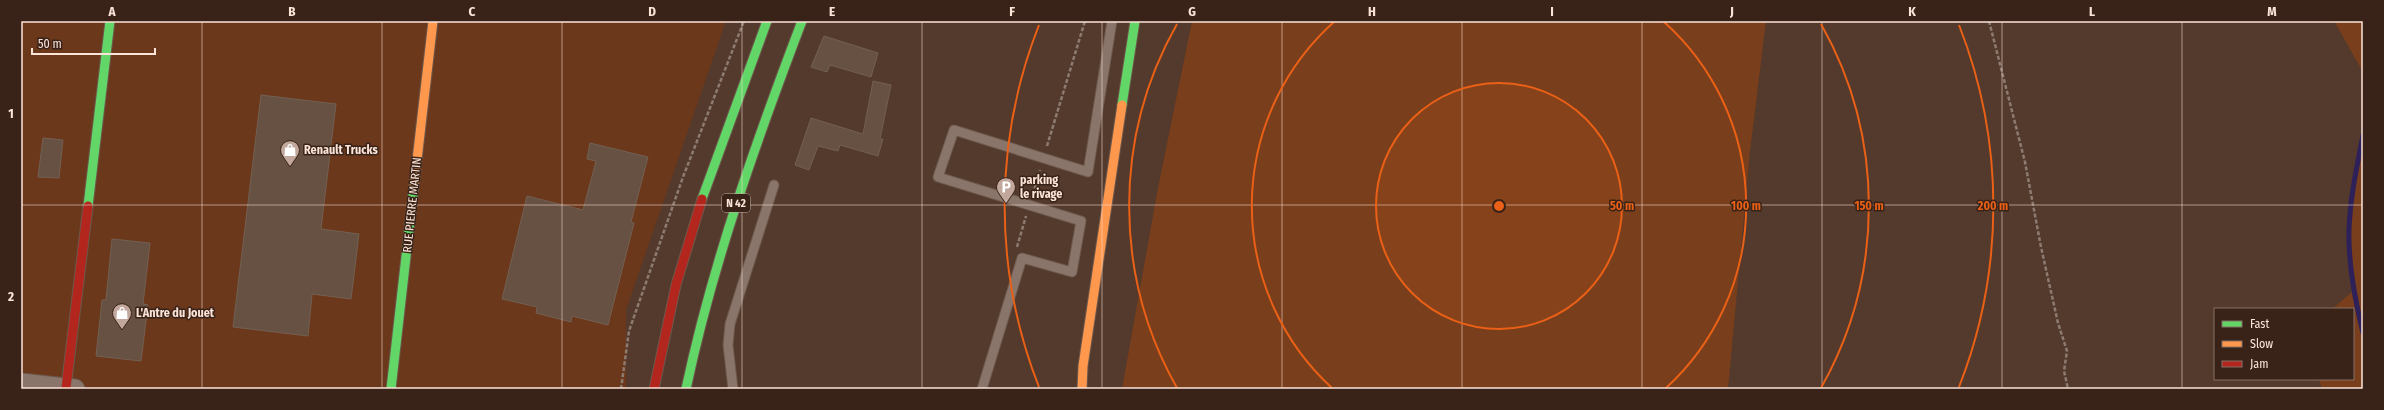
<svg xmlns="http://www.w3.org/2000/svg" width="2384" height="410" viewBox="0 0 2384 410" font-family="'Fira Sans Condensed',sans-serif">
<rect width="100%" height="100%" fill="#533a2c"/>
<path fill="#6b381c" d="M21,21H726L626,310V389H21Z"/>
<path fill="#793e1c" d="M1192,21H1766L1750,151L1728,389H1122L1158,188Z
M2334,21H2363V72Z
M2363,135V389H2322L2319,379H2353V309H2332L2353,291L2349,231L2351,199Z"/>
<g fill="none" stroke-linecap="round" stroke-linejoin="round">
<path stroke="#2e2058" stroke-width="5" d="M2363,135C2357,166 2350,198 2349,230C2348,265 2355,300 2363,333"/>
</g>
<path fill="#665142" stroke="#736052" d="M824,36L878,53L871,77L830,65L827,72L811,67Z
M873,81L891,85L880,139H883L878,156L840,145L838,151L818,146L809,170L795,165L811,118L863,134Z
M261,95L336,104L321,229L359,234L351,299L312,294L308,336L233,327Z
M43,138L63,140L59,178L38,177Z
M590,143L648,157L631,222L634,223L608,325L572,316L571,322L536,313L537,307L502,299L527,196L583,210L596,161L587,159Z
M112,239L150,243L143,304L148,305L141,361L96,356L102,300H106Z"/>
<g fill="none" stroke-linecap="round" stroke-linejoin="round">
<defs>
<path id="lane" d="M733,389L728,345L730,324L774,185
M982,389L1022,258L1072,272L1081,221L938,177L954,130L1088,172L1112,21"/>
<path id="street" d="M21,383L75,389"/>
<path id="fast" d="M1122,105L1135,21
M702,199L767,21
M88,206L110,21
M391,389L414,186
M686,389C713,262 756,142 802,21"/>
<path id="slow" d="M414,186L433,21
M1082,389L1083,366L1122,105"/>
<path id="jam" d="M66,388L88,206
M654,389L676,285L702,199"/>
</defs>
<use href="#lane" stroke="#6d584c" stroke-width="11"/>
<use href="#street" stroke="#6d584c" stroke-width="21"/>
<use href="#fast" stroke="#6d584c" stroke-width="11"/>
<use href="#slow" stroke="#6d584c" stroke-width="11"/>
<use href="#jam" stroke="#6d584c" stroke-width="11"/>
<path stroke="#8d7b72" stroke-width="2.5" stroke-dasharray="4 2" stroke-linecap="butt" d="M1989,21L2025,162L2041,247L2058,323L2067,351L2064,371L2068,389
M1047,146L1085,21
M1033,194L1040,170
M1017,247L1026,216
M621,389L629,331L683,177L744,21"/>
<use href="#lane" stroke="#89756a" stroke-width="9"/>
<use href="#street" stroke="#89756a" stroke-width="19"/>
<use href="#fast" stroke="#63d668" stroke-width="9"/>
<use href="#slow" stroke="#ff974d" stroke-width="9"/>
<use href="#jam" stroke="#b3261e" stroke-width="9"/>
</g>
<path fill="none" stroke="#fde4d9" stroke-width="1" stroke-opacity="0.55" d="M202,21V389M382,21V389M562,21V389M742,21V389M922,21V389M1102,21V389M1282,21V389M1462,21V389M1642,21V389M1822,21V389M2002,21V389M2182,21V389M21,205H2363"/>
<circle cx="1499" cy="206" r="123" fill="#e96016" fill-opacity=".12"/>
<g fill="none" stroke="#e96016" stroke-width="2">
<circle cx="1499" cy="206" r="123"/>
<path d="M1332 388A247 247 0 0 1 1335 21M1663 21A247 247 0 0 1 1666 388"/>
<path d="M1177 388A370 370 0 0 1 1177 24M1821 24A370 370 0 0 1 1821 388"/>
<path d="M1039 387A494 494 0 0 1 1039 25M1959 25A494 494 0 0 1 1959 387"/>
</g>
<defs>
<symbol id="shop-pin" viewBox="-11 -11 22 30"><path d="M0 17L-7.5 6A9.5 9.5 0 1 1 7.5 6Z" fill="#c2a89c" stroke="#392318"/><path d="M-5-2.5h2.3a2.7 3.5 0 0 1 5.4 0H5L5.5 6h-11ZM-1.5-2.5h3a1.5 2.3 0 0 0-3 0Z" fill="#fff"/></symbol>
<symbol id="parking-pin" viewBox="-11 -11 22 30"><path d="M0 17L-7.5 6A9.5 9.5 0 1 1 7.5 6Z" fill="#c2a89c" stroke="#392318"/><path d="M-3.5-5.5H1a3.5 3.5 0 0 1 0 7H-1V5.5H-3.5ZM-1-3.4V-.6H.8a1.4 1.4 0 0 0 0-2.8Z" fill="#fff"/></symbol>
</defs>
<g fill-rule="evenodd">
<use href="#shop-pin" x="279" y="139" width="22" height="30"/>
<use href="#parking-pin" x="995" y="176" width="22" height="30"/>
<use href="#shop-pin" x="111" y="302" width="22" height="30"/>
</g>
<g text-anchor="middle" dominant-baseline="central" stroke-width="3" stroke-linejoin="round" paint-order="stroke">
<rect fill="#392318" stroke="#c2aa9f" stroke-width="1" x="722" y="194" width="28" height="18" rx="3"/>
<g font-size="11" font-weight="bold" fill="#fde4d9">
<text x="736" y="203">N 42</text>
</g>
<g font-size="12" font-weight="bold" fill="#fde4d9" stroke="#392318" text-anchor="start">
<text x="304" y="150">Renault Trucks</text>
<text x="1020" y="180">parking<tspan x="1020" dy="14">le rivage</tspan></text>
<text x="136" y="313">L'Antre du Jouet</text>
</g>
<g font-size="12" fill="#fde4d9" stroke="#392318">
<text transform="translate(412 205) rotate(-84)">RUE PIERRE MARTIN</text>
</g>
</g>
<circle cx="1499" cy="206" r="6" fill="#e96016" stroke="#392318" stroke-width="2"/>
<g font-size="12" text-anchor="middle" font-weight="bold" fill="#e96016" stroke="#392318" stroke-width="3" stroke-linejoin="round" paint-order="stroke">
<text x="1622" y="210">50 m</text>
<text x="1746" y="210">100 m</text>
<text x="1869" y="210">150 m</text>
<text x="1993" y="210">200 m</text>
</g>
<rect width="2384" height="410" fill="none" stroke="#392318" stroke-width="44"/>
<rect x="2214" y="308" width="140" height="72" fill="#392318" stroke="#877065"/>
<rect x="2222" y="321" width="20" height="6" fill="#63d668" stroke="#877065"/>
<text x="2250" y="328" font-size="12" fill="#fde4d9">Fast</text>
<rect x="2222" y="341" width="20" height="6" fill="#ff974d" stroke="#877065"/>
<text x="2250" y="348" font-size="12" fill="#fde4d9">Slow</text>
<rect x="2222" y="361" width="20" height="6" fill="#b3261e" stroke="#877065"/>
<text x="2250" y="368" font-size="12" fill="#fde4d9">Jam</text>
<path d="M32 48v6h123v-6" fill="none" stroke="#fde4d9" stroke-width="2"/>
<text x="38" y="48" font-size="12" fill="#fde4d9" stroke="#392318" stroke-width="3" paint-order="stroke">50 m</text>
<rect x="22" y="22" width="2340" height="366" fill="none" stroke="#fde4d9" stroke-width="1.5"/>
<g font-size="13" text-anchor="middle" font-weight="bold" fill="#fde4d9">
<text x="112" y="16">A</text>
<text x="292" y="16">B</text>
<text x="472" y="16">C</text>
<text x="652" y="16">D</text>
<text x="832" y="16">E</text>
<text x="1012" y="16">F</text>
<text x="1192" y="16">G</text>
<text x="1372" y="16">H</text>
<text x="1552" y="16">I</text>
<text x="1732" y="16">J</text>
<text x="1912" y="16">K</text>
<text x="2092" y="16">L</text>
<text x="2272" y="16">M</text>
<text x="11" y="118">1</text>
<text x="11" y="301">2</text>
</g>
</svg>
